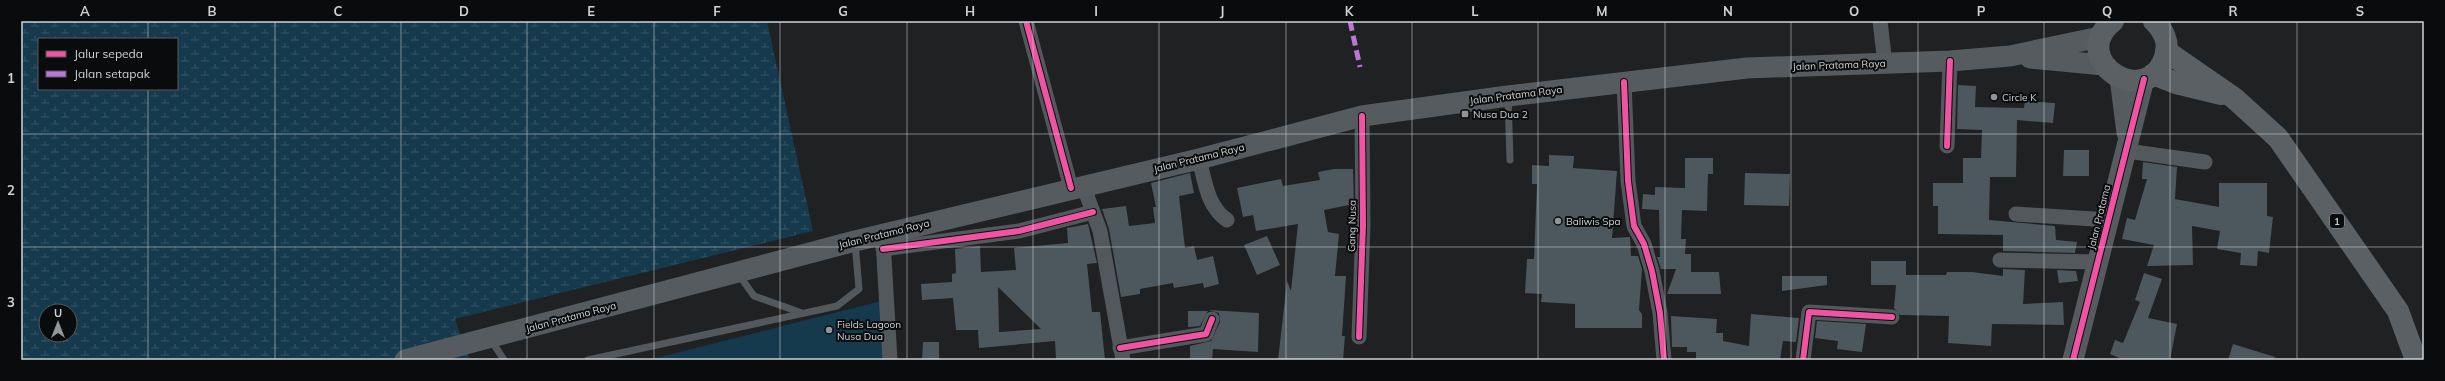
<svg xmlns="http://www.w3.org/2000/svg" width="2445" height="381" viewBox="0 0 2445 381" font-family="Mulish,sans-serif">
<defs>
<pattern id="wetland-marsh" width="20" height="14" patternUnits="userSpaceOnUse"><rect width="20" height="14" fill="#15394d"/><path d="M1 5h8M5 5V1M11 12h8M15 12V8" fill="none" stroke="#365566"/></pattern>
</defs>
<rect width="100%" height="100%" fill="#1f2123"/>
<path fill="url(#wetland-marsh)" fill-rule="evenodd" d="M21,21H767L813,231L455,319L470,360H21ZM39,39H177V89H39ZM46,311H70V335H46Z"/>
<path fill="#15394d" d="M889,299L890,360H648Z"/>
<path fill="#4d575e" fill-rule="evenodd" d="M1958,85L1976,86L1975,107L2024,108L2025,101L2055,103L2053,123L2017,120L2016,177H1990L1989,220L2055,226L2056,240L2077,242L2075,253L2003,251V235L1938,234V206H1933V183H1963V158H1981L1982,130L1957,129Z
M2064,150H2089V176H2063Z
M1549,155L1574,156L1573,168L1617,171L1612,238L1630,237L1631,256H1638L1642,269L1639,310L1642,314V328H1575V304L1541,302L1542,294L1525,293L1527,259H1534L1537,184H1532V165L1549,166Z
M1685,158H1713V174H1708L1707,211L1682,210L1681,239H1686L1685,254H1691V272H1719L1721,294H1667L1676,269H1661L1657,257H1660L1659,210L1642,209L1643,194L1655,195V187L1685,188Z
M2143,162L2177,167L2175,199L2219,207V183H2267V216L2273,217L2269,253L2258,251L2257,266L2240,265L2241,253L2217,249L2220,231L2192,226L2193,265L2147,266L2154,245L2122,239L2127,218L2135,220L2147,179H2142Z
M1334,169H1353L1354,204L1324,210L1328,232L1339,234L1335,276H1346L1342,336H1345L1343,360H1278L1287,281L1291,291L1298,224L1256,231L1253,215L1243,217L1237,188L1281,179L1283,186L1320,180L1318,172Z
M1190,173L1194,193L1179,196L1185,248L1194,246L1197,260L1213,256L1219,284L1204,288L1203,283L1174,288L1173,283L1140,289V294L1121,297L1109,229L1102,209L1126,206L1129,226L1155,223L1153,207H1156L1151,183Z
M1745,173L1790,174L1789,206L1744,205Z
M1088,224L1097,263L1087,264L1092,312H1100L1105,360H1056L1055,341L979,348L978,330H956L953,298L922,300L921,284L952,282V274L956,273L955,249L980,246L981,272L1016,270L1014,248L1068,243L1067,228ZM998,287L1041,329L999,332Z
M1267,236L1280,265L1257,275L1244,245Z
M1871,261H1906V275H1946L1947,272H1972L2003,276V269L2025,270L2023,304L2063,302L2064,325L1992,324L1991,346L1948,343L1949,316L1900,315L1894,308L1896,285H1871Z
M2057,270L2076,271L2078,281L2059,283Z
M2144,273L2162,279L2148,318L2177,324L2170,360H2124L2110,354L2115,340L2123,343L2140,302L2135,300Z
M1782,276H1827V285L1782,291Z
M1209,310L1259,313L1258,352L1213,349L1212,360H1190V346L1211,341L1220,322L1219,313Z
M1188,311H1208L1200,326L1190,327H1188Z
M1751,314L1799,318L1796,342L1783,341L1780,360H1696V352H1687V347H1672L1671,316L1717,319L1716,333H1723V341L1749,346Z
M1817,321L1866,324L1862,352L1837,349L1838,341L1815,338Z
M923,342H939V360H922Z
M2233,344L2275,357L2274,360H2228Z"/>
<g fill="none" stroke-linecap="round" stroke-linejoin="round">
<path stroke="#53585c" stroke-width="7" d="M1508,98L1510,160
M739,275L754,296L802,313
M491,340L504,360
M588,360L837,306L859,289L855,242"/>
<path stroke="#53585c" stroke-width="15" d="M1026,21L1071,188
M1880,21L1885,64
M1624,82L1628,181L1634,226L1644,244L1652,271L1660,313L1664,360
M1947,146L1950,61
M2127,151L2205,162
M1199,159C1205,181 1207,206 1227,220
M1083,185L1100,231L1123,360
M2016,214L2109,220
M883,240L890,360
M883,249L1019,231L1093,212
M2000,260L2098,262
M1359,337L1363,225L1362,116
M1120,348L1206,334L1212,319
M1803,360L1809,312L1892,317"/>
<path stroke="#555b5f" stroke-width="21" d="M2030,58L2104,65
M2120,78L2127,133
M405,360L855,241L1199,159L1362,116L1508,96L1747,68L1950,61L2010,56L2100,37
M2073,360L2144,79"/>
<path stroke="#5a6064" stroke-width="22" d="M2113,21C2065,60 2149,114 2166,54C2169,42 2163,29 2154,21
M2166,51L2234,98L2278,138L2398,311L2416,360
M2153,74L2176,83L2221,94"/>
<path stroke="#ba77d6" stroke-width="5" stroke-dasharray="10 5" stroke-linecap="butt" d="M1350,21L1360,67"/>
<defs>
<path id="cycleway" d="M1026,21L1071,188
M1624,82L1628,181L1634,226L1644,244L1652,271L1660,313L1664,360
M1947,146L1950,61
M883,249L1019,231L1093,212
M1359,337L1363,225L1362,116
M1120,348L1206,334L1212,319
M1803,360L1809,312L1892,317
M2073,360L2144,79"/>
</defs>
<use href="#cycleway" stroke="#090b0c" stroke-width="8"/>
<use href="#cycleway" stroke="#f153a3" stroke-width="6"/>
</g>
<path fill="none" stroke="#d0d3d5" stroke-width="1" stroke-opacity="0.55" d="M148,21V39M275,21V360M401,21V360M527,21V360M654,21V360M780,21V360M907,21V360M1033,21V360M1159,21V360M1286,21V360M1412,21V360M1538,21V360M1665,21V360M1791,21V360M1918,21V360M2044,21V360M2170,21V360M2297,21V360M148,89V360M21,134H2424M21,247H2424"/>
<g fill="#929597" stroke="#090b0c" stroke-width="1.5">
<circle cx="1994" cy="97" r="4"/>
<rect x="1461" y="110" width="8" height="8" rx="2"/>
<circle cx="1558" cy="221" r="4"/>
<circle cx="829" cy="330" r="4"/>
</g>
<g text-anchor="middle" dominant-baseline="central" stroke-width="4" stroke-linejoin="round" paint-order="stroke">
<rect fill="#090b0c" stroke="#949799" stroke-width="1" x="2330" y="214" width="14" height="14" rx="3"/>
<g font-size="9" font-weight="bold" fill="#d0d3d5">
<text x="2337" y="221">1</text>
</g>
<g font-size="10" fill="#d0d3d5" stroke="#090b0c">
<text transform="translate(1839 65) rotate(-2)">Jalan Pratama Raya</text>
<text transform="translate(1516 95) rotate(-7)">Jalan Pratama Raya</text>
<text transform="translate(1199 158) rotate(-14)">Jalan Pratama Raya</text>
<text transform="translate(2099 217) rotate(-76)">Jalan Pratama</text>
<text transform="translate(1352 226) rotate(-89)">Gang Nusa</text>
<text transform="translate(884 234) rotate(-14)">Jalan Pratama Raya</text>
<text transform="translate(571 317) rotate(-15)">Jalan Pratama Raya</text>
</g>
<g font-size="10" fill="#d0d3d5" stroke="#090b0c" text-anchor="start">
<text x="2002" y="97">Circle K</text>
<text x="1473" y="114">Nusa Dua 2</text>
<text x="1566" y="221">Baliwis Spa</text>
<text x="837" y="324">Fields Lagoon<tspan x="837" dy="12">Nusa Dua</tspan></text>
</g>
</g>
<rect width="2445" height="381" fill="none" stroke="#090b0c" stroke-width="44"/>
<rect x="38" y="38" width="140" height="52" fill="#090b0c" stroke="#595b5c"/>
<rect x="46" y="51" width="20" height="6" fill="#f153a3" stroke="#595b5c"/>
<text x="74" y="58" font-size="12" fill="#d0d3d5">Jalur sepeda</text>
<rect x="46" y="71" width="20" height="6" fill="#ba77d6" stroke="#595b5c"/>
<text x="74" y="78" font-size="12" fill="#d0d3d5">Jalan setapak</text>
<g transform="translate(58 323)"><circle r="19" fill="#090b0c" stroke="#595b5c"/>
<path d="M0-3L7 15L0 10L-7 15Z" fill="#929597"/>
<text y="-6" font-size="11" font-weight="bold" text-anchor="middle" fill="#d0d3d5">U</text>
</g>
<rect x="22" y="22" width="2401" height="337" fill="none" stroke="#d0d3d5" stroke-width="1.5"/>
<g font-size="13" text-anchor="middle" font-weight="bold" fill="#d0d3d5">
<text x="85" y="16">A</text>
<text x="212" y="16">B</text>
<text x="338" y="16">C</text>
<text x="464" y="16">D</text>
<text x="591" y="16">E</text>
<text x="717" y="16">F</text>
<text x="843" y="16">G</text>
<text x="970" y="16">H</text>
<text x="1096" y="16">I</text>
<text x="1222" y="16">J</text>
<text x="1349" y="16">K</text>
<text x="1475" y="16">L</text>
<text x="1602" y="16">M</text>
<text x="1728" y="16">N</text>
<text x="1854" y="16">O</text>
<text x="1981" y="16">P</text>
<text x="2107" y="16">Q</text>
<text x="2233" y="16">R</text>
<text x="2360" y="16">S</text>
<text x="11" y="83">1</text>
<text x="11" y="195">2</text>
<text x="11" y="307">3</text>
</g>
</svg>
